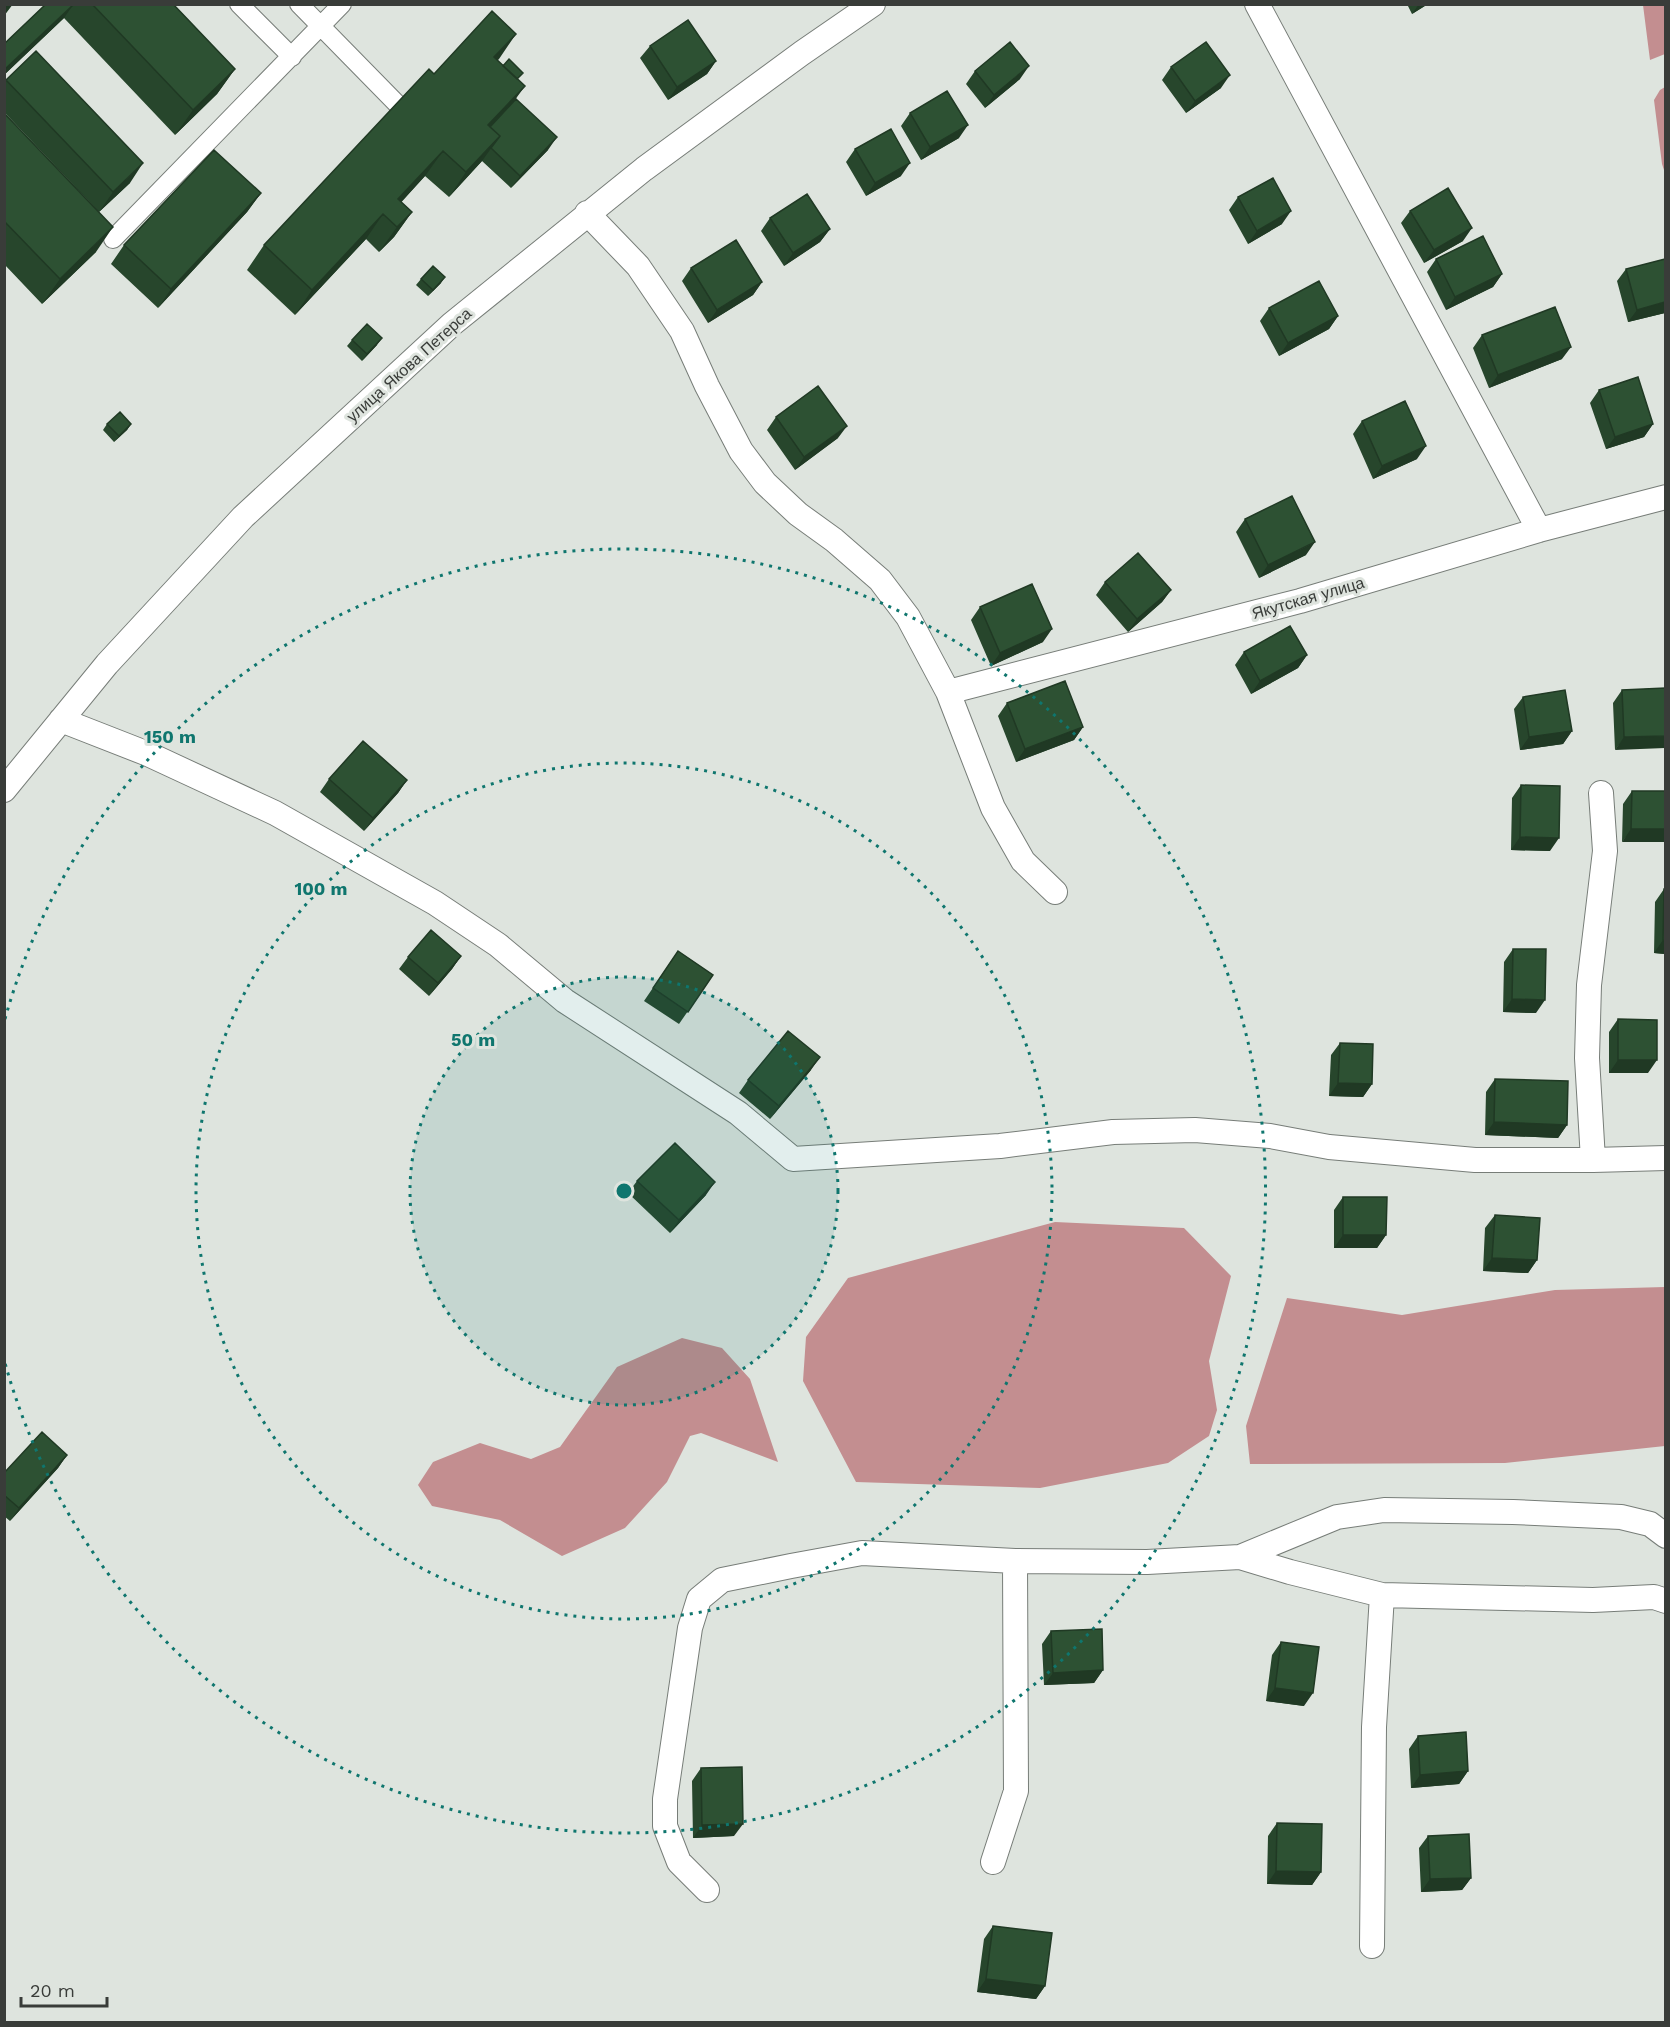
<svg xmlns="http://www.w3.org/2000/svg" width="1670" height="2027" viewBox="0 0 1670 2027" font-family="'Work Sans',sans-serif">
<rect width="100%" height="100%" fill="#dee4de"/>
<path fill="#c38e90" d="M1643,5H1665V54L1650,60Z
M1665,87V173L1662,164L1654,100L1660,90Z
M1055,1222L1184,1228L1231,1276L1209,1361L1217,1410L1209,1436L1168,1463L1040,1488L856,1482L803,1381L806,1337L848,1278Z
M1665,1287V1446L1505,1463L1250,1464L1246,1426L1287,1298L1402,1315L1555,1290Z
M682,1338L722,1348L750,1379L778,1462L701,1433L690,1436L667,1482L625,1528L562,1556L500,1520L432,1506L418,1485L433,1462L480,1443L531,1459L560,1447L617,1367Z"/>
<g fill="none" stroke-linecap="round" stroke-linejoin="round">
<defs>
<path id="pedestrian" d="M239,4L292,57
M299,4L400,107
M113,239L342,4"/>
<path id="minor" d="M1257,4L1539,530
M587,213L638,266L682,331L707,386L741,451L765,483L798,514L834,540L880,580L908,617L948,692L993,808L1023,861L1055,892
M948,692L1300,601L1539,530L1666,497
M61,720L148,754L275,813L435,903L498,945L565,1001L738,1113L793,1159L1000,1146L1113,1132L1195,1130L1270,1136L1329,1147L1475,1160H1593L1666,1158
M4,790L107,664L243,517L452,324L644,169L802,53L873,4
M1593,1160L1587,1058L1589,985L1605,851L1601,793
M1240,1557L1337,1517L1384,1510L1513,1512L1621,1517L1650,1524L1666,1536
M993,1862L1016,1791L1015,1561
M707,1890L679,1862L665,1826V1799L690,1628L699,1599L722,1580L791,1566L862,1553L1015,1561L1147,1562L1240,1557L1290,1572L1382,1595L1593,1600L1654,1597L1666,1601
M1372,1946L1374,1727L1382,1595"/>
</defs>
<use href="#pedestrian" stroke="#777d78" stroke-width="20"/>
<use href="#minor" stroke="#777d78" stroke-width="26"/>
<use href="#pedestrian" stroke="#fff" stroke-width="18"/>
<use href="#minor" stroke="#fff" stroke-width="24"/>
</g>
<path fill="#27462c" d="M46,4H173L235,69L217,94L175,135L64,18L4,75V44Z
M1407,4H1428L1412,14Z
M650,46L716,61L707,74L668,100L640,58Z
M497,60L518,80L516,99L548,150L511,188L482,161L449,197L425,176L401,202L412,212L394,237L379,252L366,239L295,315L247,270L264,245L434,74Z
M1171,67L1221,88L1186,113L1162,80Z
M975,71L1020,79L985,108L966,84Z
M6,80L130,183L99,212L4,112V82Z
M4,113L96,252L42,304L4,264Z
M910,113L959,138L921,160L901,126Z
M855,149L901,176L866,196L846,162Z
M261,193L247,212L158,308L111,264L124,245Z
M1238,197L1282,224L1248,244L1229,210Z
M1410,211L1463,241L1424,263L1401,223Z
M770,218L830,229L820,242L784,266L761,231Z
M1436,259L1502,274L1493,287L1446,310L1427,272Z
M691,268L762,282L753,295L708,323L682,281Z
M1626,269L1665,313L1628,322L1617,281Z
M421,279L441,283L428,296L416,285Z
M1269,308L1338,316L1329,329L1279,356L1260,321Z
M1482,335L1562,359L1489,388L1473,348Z
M352,340L377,345L362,361L347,346Z
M1599,390L1653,424L1644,437L1606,449L1590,403Z
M776,417L838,438L795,470L767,430Z
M1362,421L1417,459L1373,479L1353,434Z
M107,424H131L127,430L114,442L103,430Z
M1245,519L1306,555L1259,578L1236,532Z
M1105,582L1171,590L1162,602L1128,632L1096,595Z
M980,607L1043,642L991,666L971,620Z
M1244,652L1307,655L1298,668L1251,694L1235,665Z
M1665,688L1615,750L1613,703L1622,690Z
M1523,697L1572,731L1563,744L1520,750L1514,709Z
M1007,703L1083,727L1074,740L1016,762L998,716Z
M329,779L407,780L398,793L364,831L320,792Z
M1521,785L1550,851L1511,850L1512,798Z
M1632,791H1665L1622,842L1623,804Z
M1664,889L1665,954L1654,953L1655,902Z
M1513,949L1536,1013L1503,1012L1504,962Z
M678,951L713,975L679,1024L644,1001Z
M461,956L452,969L429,996L399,969L408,957Z
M1618,1019L1648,1073H1609V1032Z
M1340,1043L1372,1084L1363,1097L1329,1096L1331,1055Z
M811,1070L770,1119L739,1093L748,1080Z
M1495,1079L1567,1125L1558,1138L1485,1135L1486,1092Z
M637,1181L706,1195L670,1233L628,1193Z
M1343,1197L1386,1235L1377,1248H1334V1210Z
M1495,1215L1537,1260L1528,1273L1483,1271L1485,1228Z
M67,1455L58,1468L10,1521L4,1516V1473Z
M1051,1631L1103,1670L1094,1683L1044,1685L1042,1644Z
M1281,1642L1304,1706L1266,1701L1272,1655Z
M1418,1736L1468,1771L1459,1784L1411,1788L1409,1749Z
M701,1768L734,1836L693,1838L692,1781Z
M1277,1823L1321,1872L1312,1885L1267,1884L1268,1836Z
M1428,1836L1471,1878L1462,1890L1421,1892L1419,1848Z
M993,1926L1045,1986L1036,1999L977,1992L984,1939Z"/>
<path fill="#203924" d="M8,4H13L4,16V7Z
M1419,4H1428L1412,14Z
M73,5L64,18L4,75V70Z
M516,34L499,59L476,82L494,57Z
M716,61L707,74L668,100L677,87Z
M1029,66L1020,79L985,108L994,95Z
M235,69L217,94L175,135L193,110Z
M1230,75L1221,88L1186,113L1195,101Z
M525,86L507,111L481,139L488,125Z
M968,125L959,138L921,160L930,147Z
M500,136L482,161L449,197L466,172Z
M557,137L548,150L511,188L520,176Z
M443,151L425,176L387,218L398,199Z
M143,163L130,183L99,212L113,192Z
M910,163L901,176L866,196L875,183Z
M261,193L247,212L158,308L171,289Z
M1291,211L1282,224L1248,244L1257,231Z
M412,212L394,237L379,252L397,227Z
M383,214L366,239L295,315L312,290Z
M113,227L96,252L42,304L60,279Z
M1472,228L1463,241L1424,263L1434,250Z
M830,229L820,242L784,266L793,253Z
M1502,274L1493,287L1446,310L1455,297Z
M445,277L441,283L428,296L433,290Z
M762,282L753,295L708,323L717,310Z
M1665,302V313L1628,322L1637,310Z
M1338,316L1329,329L1279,356L1288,343Z
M382,338L377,345L362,361L367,354Z
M1571,347L1562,359L1489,388L1498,375Z
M131,424L127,430L114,442L119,436Z
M1653,424L1644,437L1606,449L1615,437Z
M847,426L838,438L795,470L804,457Z
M1426,446L1417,459L1373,479L1382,466Z
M1315,542L1306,555L1259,578L1268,565Z
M1171,590L1162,602L1128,632L1137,619Z
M1052,629L1043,642L991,666L1000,653Z
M1307,655L1298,668L1251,694L1260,681Z
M1083,727L1074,740L1016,762L1025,749Z
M1572,731L1563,744L1520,750L1529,737Z
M1665,736V748L1615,750L1624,737Z
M407,780L398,793L364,831L373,818Z
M1631,829H1665V842H1622Z
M1520,837L1559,838L1550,851L1511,850Z
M1663,940L1665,941V954L1654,953Z
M461,956L452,969L429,996L438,983Z
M1512,999L1545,1000L1536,1013L1503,1012Z
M820,1057L811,1070L770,1119L779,1106Z
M1618,1060H1657L1648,1073H1609Z
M1338,1083L1372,1084L1363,1097L1329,1096Z
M1494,1122L1567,1125L1558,1138L1485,1135Z
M715,1182L706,1195L670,1233L679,1220Z
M1343,1235H1386L1377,1248H1334Z
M1492,1258L1537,1260L1528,1273L1483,1271Z
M67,1455L58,1468L10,1521L19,1508Z
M1103,1670L1094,1683L1044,1685L1053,1673Z
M1275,1688L1313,1693L1304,1706L1266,1701Z
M1468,1771L1459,1784L1411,1788L1420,1775Z
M743,1824L734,1836L693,1838L702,1825Z
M1276,1871L1321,1872L1312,1885L1267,1884Z
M1471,1878L1462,1890L1421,1892L1430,1879Z
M986,1979L1045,1986L1036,1999L977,1992Z"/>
<path fill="#2d5133" stroke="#203924" stroke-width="1.5" d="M46,4L73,5L4,70V44Z
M92,4H173L235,69L193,110Z
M492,11L516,34L494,57L525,86L488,125L500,136L466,172L443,151L398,199L412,212L397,227L383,214L312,290L264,245L429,69L434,74Z
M688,20L716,61L677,87L650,46Z
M1010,42L1029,66L994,95L975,71Z
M1206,42L1230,75L1195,101L1171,67Z
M36,51L143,163L113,192L6,80Z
M509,59L523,73L517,79L503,66Z
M947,91L968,125L930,147L910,113Z
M516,99L557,137L520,176L491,148L500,136L490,127Z
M4,113L113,227L60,279L4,221Z
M891,129L910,163L875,183L855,149Z
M214,150L261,193L171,289L124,245Z
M1273,178L1291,211L1257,231L1238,197Z
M1448,188L1472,228L1434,250L1410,211Z
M807,194L830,229L793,253L770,218Z
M1483,236L1502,274L1455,297L1436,259Z
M736,240L762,282L717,310L691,268Z
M1665,259V302L1637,310L1626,269Z
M433,266L445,277L433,290L421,279Z
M1319,281L1338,316L1288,343L1269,308Z
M1555,307L1571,347L1498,375L1482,335Z
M367,324L382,338L367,354L352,340Z
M1638,377L1653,424L1615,437L1599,390Z
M818,386L847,426L804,457L776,417Z
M1405,401L1426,446L1382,466L1362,421Z
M120,412L131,424L119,436L107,424Z
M1292,496L1315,542L1268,565L1245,519Z
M1138,553L1171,590L1137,619L1105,582Z
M1032,584L1052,629L1000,653L980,607Z
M1290,626L1307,655L1260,681L1244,652Z
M1065,681L1083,727L1025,749L1007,703Z
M1665,688V736L1624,737L1622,690Z
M1565,690L1572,731L1529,737L1523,697Z
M363,741L407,780L373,818L329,779Z
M1521,785L1560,786L1559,838L1520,837Z
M1632,791H1665V829H1631Z
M1664,889H1665V941L1663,940Z
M431,930L461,956L438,983L408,957Z
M1513,949H1546L1545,1000L1512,999Z
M678,951L713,975L688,1012L653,988Z
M1618,1019L1657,1020V1060H1618Z
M788,1031L820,1057L779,1106L748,1080Z
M1340,1043L1373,1044L1372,1084L1338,1083Z
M1495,1079L1568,1081L1567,1125L1494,1122Z
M675,1143L715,1182L679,1220L637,1181Z
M1343,1197H1387L1386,1235H1343Z
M1495,1215L1540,1218L1537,1260L1492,1258Z
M42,1432L67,1455L19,1508L4,1495V1473Z
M1102,1629L1103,1670L1053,1673L1051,1631Z
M1281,1642L1319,1647L1313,1693L1275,1688Z
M1466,1732L1468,1771L1420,1775L1418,1736Z
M742,1767L743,1824L702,1825L701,1768Z
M1277,1823L1322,1824L1321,1872L1276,1871Z
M1469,1834L1471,1878L1430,1879L1428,1836Z
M993,1926L1052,1933L1045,1986L986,1979Z"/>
<circle cx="624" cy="1191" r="214" fill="#0f766e" fill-opacity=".12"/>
<g fill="none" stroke="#0f766e" stroke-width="3" stroke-dasharray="3 6">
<circle cx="624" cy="1191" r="214"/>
<circle cx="624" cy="1191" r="428"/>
<path d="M5 1019A642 642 0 1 1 5 1363"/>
</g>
<g text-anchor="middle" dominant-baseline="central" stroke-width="6" stroke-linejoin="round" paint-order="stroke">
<g font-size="16" fill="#393c39" stroke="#dee4de">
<text transform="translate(409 365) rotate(-42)">улица Якова Петерса</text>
<text transform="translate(1308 598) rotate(-16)">Якутская улица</text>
</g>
</g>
<circle cx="624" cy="1191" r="9" fill="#0f766e" stroke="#dee4de" stroke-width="3"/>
<g font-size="18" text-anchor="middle" font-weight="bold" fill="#0f766e" stroke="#dee4de" stroke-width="6" stroke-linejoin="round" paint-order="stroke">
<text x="170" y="743">150 m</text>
<text x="321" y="895">100 m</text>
<text x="473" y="1046">50 m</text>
</g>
<rect width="1670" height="2027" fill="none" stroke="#393c39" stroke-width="12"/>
<path d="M21 1997v9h86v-9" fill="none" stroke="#393c39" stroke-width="3"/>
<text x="30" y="1997" font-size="18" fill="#393c39" stroke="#dee4de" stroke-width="4.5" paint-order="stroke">20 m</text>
</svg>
